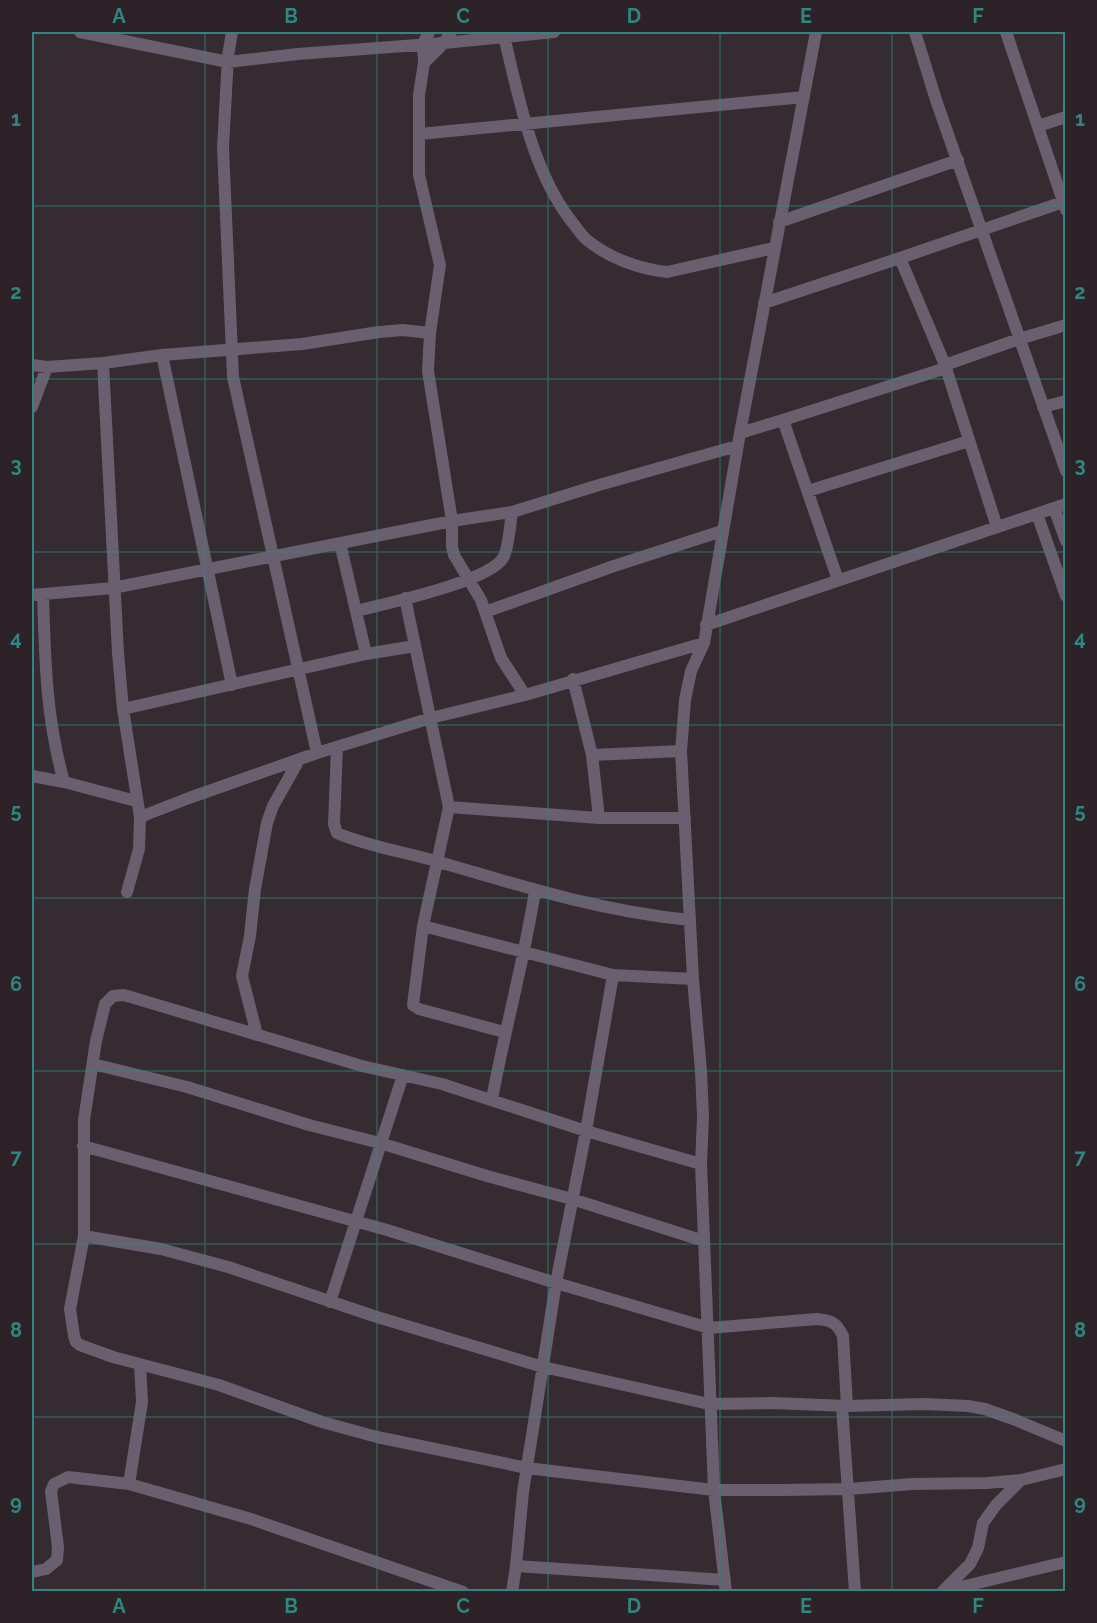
<svg xmlns="http://www.w3.org/2000/svg" width="1097" height="1623" viewBox="0 0 1097 1623" font-family="Raleway,sans-serif">
<rect width="100%" height="100%" fill="#362b31"/>
<g fill="none" stroke-linecap="round" stroke-linejoin="round">
<path stroke="#6a5f6e" stroke-width="12" d="M80,32L228,62L298,54L444,43L554,32
M232,32L228,56L223,147L233,377L317,753
M429,32L423,44L424,63L419,95V175L440,265L430,333L428,371L452,521L512,512L599,485L737,446
M915,32L936,100L1066,471
M1006,32L1066,210
M504,36C519,98 532,171 572,222C577,228 581,235 587,240C609,258 639,269 667,272L774,248
M424,63L444,43L451,32
M1038,126L1066,117
M419,134L804,97
M779,222L958,160
M900,258L1066,201
M764,303L900,258L945,365L997,527
M162,355L232,685
M32,365L47,367L103,363
M945,365L1019,339L1066,325
M32,407L47,367
M1043,407L1066,401
M783,420L946,368
M740,433L783,420L838,580
M808,491L969,441
M1054,508L1066,541
M1037,514L1066,596
M340,543L366,654
M43,594C45,661 46,718 64,782
M32,595L113,588L452,521V547L454,555L481,600L501,658L525,695
M405,598L449,807L423,926L413,1005L419,1009L504,1032
M357,611C387,603 488,582 503,558C509,548 510,524 512,512
M485,612L614,566L722,531
M706,625L1066,504
M573,679L592,755L599,818
M123,709L366,654L415,646
M337,747L334,824L337,833C369,847 406,852 439,862C524,887 601,911 690,920
M592,755L681,751
M32,776L64,782L136,801
M449,807L599,818H685
M140,817L189,798L317,753L431,718L525,695L704,643
M127,892L139,849L140,817L123,709L118,653L103,363L162,355L302,344L379,332L403,330L430,333
M423,926L613,975L693,979
M257,1035L242,976L250,936L255,889L267,823L273,806L299,760
M93,1064L187,1087L309,1125L380,1143L487,1176L572,1199L704,1241
M492,1099C505,1029 524,961 535,891
M83,1146L387,1230L556,1283L709,1328L817,1319C831,1320 837,1323 843,1336L847,1406
M701,1164L586,1131L442,1084L362,1066L124,995L113,996L105,1004L96,1041L84,1120V1236L70,1309L74,1336L76,1342L80,1345L113,1357L219,1385L322,1422L377,1437L527,1468L560,1472L714,1490H782L849,1489L912,1484L987,1483L1021,1480L1066,1469
M84,1236L161,1249L228,1267L377,1317L543,1367L709,1404L773,1403L847,1406L924,1404L968,1406L985,1409L1013,1419L1066,1441
M330,1302L403,1075
M140,1364L142,1402L129,1484L251,1519L463,1592
M842,1406L855,1592
M516,1566L725,1580
M32,1572L46,1569L57,1560L58,1547L51,1491L54,1484L68,1477L129,1484
M944,1591L1066,1562
M512,1592L516,1566L523,1492L556,1283L586,1131L613,975
M726,1592L714,1490L701,1164L703,1117L701,1071L693,979L681,751L685,700L691,671L704,643L740,433L816,32
M942,1592L970,1564L978,1548L983,1523L996,1505L1021,1480"/>
</g>
<path fill="none" stroke="#308680" stroke-width="1.5" stroke-opacity="0.55" d="M205,32V1592M377,32V1592M548,32V1592M720,32V1592M892,32V1592M32,206H1066M32,379H1066M32,552H1066M32,725H1066M32,898H1066M32,1071H1066M32,1244H1066M32,1417H1066"/>
<rect width="1097" height="1623" fill="none" stroke="#2c2227" stroke-width="66"/>
<rect x="33" y="33" width="1031" height="1557" fill="none" stroke="#308680" stroke-width="2"/>
<g font-size="20" text-anchor="middle" font-weight="bold" fill="#308680">
<text x="119" y="23">A</text>
<text x="291" y="23">B</text>
<text x="463" y="23">C</text>
<text x="634" y="23">D</text>
<text x="806" y="23">E</text>
<text x="978" y="23">F</text>
<text x="16" y="126">1</text>
<text x="1080" y="126">1</text>
<text x="16" y="299">2</text>
<text x="1080" y="299">2</text>
<text x="16" y="472">3</text>
<text x="1080" y="472">3</text>
<text x="16" y="645">4</text>
<text x="1080" y="645">4</text>
<text x="16" y="818">5</text>
<text x="1080" y="818">5</text>
<text x="16" y="991">6</text>
<text x="1080" y="991">6</text>
<text x="16" y="1164">7</text>
<text x="1080" y="1164">7</text>
<text x="16" y="1337">8</text>
<text x="1080" y="1337">8</text>
<text x="16" y="1510">9</text>
<text x="1080" y="1510">9</text>
<text x="119" y="1613">A</text>
<text x="291" y="1613">B</text>
<text x="463" y="1613">C</text>
<text x="634" y="1613">D</text>
<text x="806" y="1613">E</text>
<text x="978" y="1613">F</text>
</g>
</svg>
